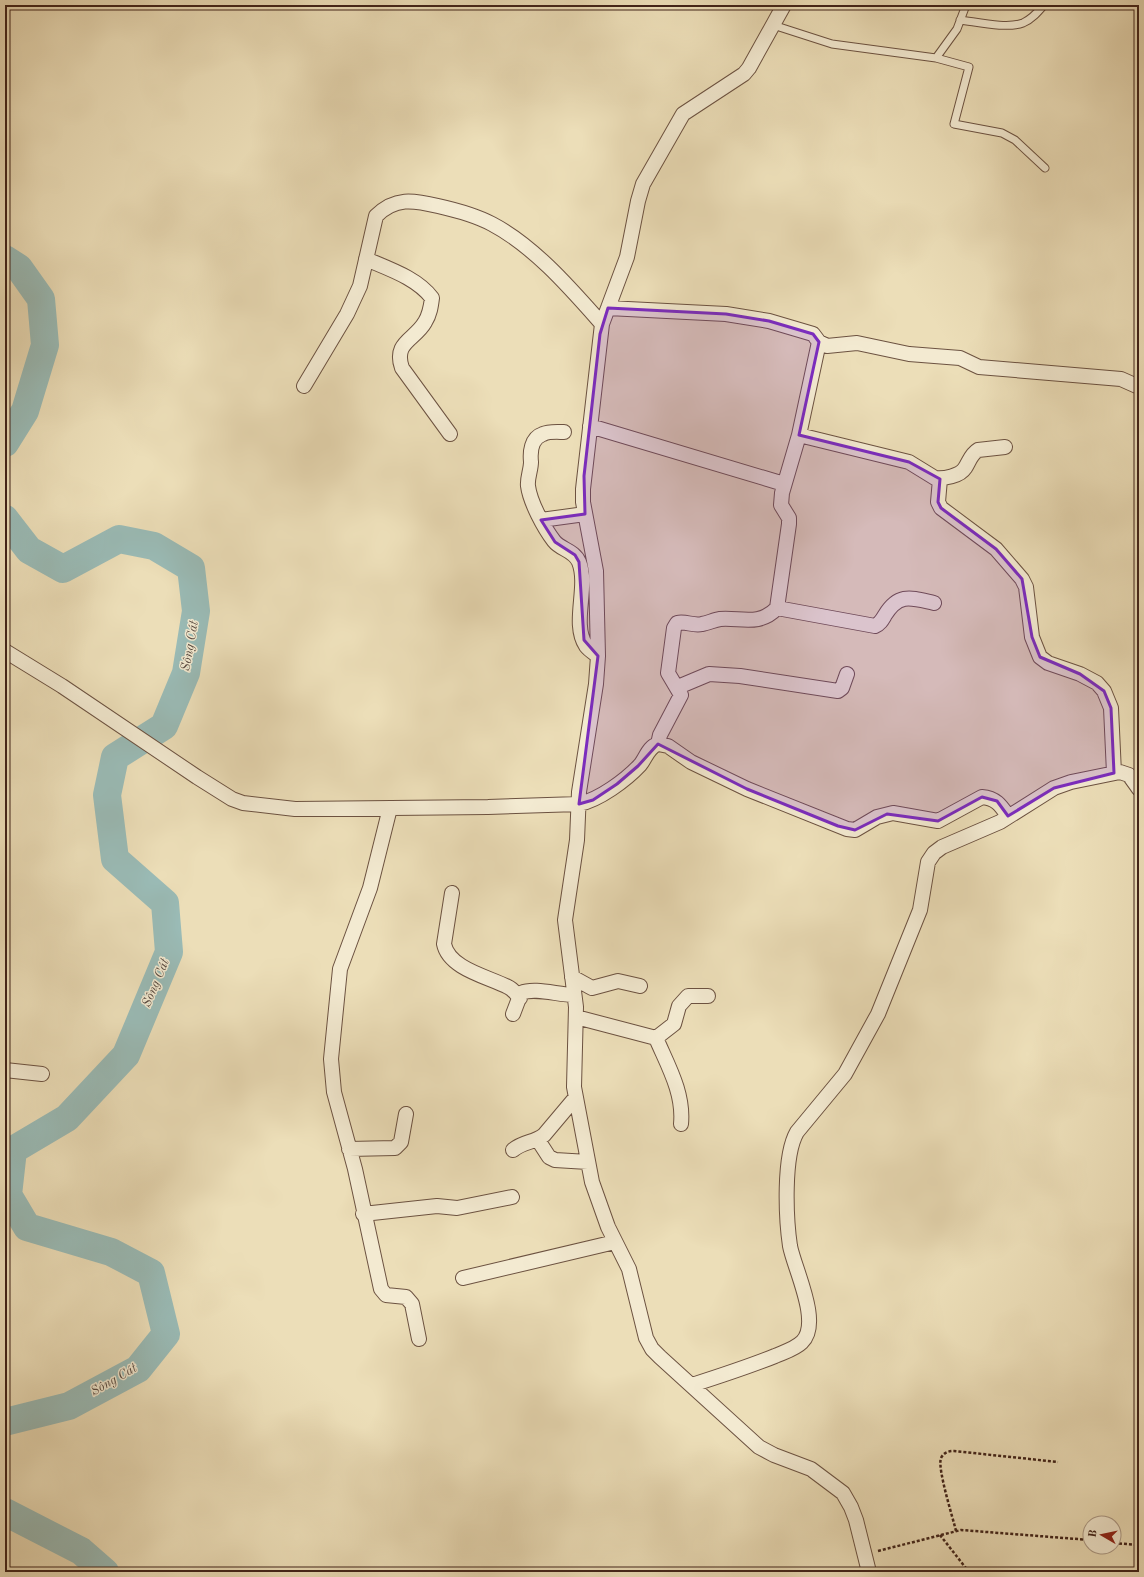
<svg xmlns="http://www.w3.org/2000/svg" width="1144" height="1577" viewBox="0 0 1144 1577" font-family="'Old Standard TT',serif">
<rect width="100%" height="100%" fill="#ecdeb8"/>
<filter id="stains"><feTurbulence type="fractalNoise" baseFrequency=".005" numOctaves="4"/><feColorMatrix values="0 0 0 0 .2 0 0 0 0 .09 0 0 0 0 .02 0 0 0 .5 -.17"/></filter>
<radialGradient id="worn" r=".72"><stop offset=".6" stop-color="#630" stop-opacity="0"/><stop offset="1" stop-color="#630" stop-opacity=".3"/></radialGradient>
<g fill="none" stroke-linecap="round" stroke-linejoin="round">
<path stroke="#9abbb6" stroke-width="28" d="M5,259L19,268L41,299L45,345L25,411L5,443
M5,519L29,550L63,569L119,539L154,546L191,568L196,611L186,673L164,726L115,757L107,795L115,859L165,903L169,952L126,1055L67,1118L13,1150L8,1195L27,1227L111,1252L151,1273L166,1334L138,1369L69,1406L5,1422
M5,1512L81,1551L105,1572"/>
<defs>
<path id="lane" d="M960,20C977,22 1007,29 1023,23C1032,19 1038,12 1044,5
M773,25L832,44L936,58L957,29L966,5
M936,58L969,67L954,124L1002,133L1015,140L1045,168"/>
<path id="street" d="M784,5L749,68L744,74L683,114L643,184L638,201L627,257L602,324L583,489V502L596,571L598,656L596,684L579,792L577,840L565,920L576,1007L574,1087L592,1182L608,1227L629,1269L646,1338L652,1349L660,1357L759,1447L774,1455L811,1469L843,1493L851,1507L856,1520L869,1572
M366,259C389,269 417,278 432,298C431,306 430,314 425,322C415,340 393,342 402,368L450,434
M608,308L726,314L769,321L813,334L819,342L827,346L857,343L909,354L960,358L979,367L1121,379L1139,387
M304,386L347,314L360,286L376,216C395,197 413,200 438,206C456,210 475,215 492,224C534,246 571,289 602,324
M590,426L784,484
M564,432C558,432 549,431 543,434C531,438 530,452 531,462C531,470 527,478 528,486C530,502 544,528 554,541C561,550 574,550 579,562C589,587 571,623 586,646C589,650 594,653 598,656
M799,435L909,462L935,478C944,479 960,476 965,468C969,462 971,454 978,450L1005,447
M940,479L938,502L941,508L996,549L1022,579L1026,587L1032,637L1040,657L1048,663L1080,674L1097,683L1104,691L1111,708L1114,773
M541,520L585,514
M777,608L875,626C880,624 882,620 885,615C899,592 912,598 934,603
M5,651L62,686L197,777L232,799L243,803L295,809L488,807L579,804C599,800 626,780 640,765C646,758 648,747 658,744L668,746L691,762L747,789L847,829L855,830L877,817L893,813L938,821L982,797C996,798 1001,806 1008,816
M678,687L709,674L740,676L838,691L842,688L847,674
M658,744L660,735L681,695L668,673L674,628L677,623C686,621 693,626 702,624C708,623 714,620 720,619C740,617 759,627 777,608L789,524V518L781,505L782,493L799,435L819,342
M390,808L370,888L340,969L331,1059L334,1092L355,1169L381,1289L386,1295L406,1297L412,1304L419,1339
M452,893L444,944C449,969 489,977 508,987C513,989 516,994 520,998
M572,977L592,988L618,981L640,986
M513,1014L521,993C535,987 558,995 574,995
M576,1017L656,1038L674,1024L679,1006L688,996H708
M656,1038C668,1066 684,1093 681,1124
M5,1070L42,1074
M538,1140L549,1157L555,1160L588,1162
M349,1149L395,1148L401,1142L406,1114
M513,1150C524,1141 534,1143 544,1135L576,1097
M363,1214L437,1206L457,1208L512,1197
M463,1278L615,1242
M692,1385C720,1376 748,1367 775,1356C784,1352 795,1349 802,1342C822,1323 794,1268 790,1246C786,1219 783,1156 797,1132L845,1074L878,1014L920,910L928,862L934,853L942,847L1000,822L1054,788L1071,782L1120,772L1129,775L1139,789"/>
</defs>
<use href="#lane" stroke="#6c5241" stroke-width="9"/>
<use href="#street" stroke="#6c5241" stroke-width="16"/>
<path stroke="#412319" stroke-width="2.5" stroke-dasharray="3 2" stroke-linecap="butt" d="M956,1531C953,1518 937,1468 941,1458C944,1452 949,1451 954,1451L1058,1462
M940,1535L969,1572
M1114,1543L1139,1545
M878,1551L961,1530L1090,1540"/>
<use href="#lane" stroke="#f3ead1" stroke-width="7"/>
<use href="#street" stroke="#f3ead1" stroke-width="14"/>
</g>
<path fill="#7b2cbf" fill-opacity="0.2" stroke="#7b2cbf" stroke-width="3" stroke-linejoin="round" d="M608,308L726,314L769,321L813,334L819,342L799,435L909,462L940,479L938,502L941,508L996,549L1022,579L1032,637L1040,657L1080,674L1104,691L1111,708L1114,773L1054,788L1008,816L997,801L982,797L938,821L887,814L855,830L838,826L747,789L658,744L638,766L617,784L593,800L579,804L598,656L584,640L579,562L575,555L555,542L541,520L585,514L584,476L600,334Z"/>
<g text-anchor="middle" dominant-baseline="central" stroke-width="3" stroke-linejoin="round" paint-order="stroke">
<g font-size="13" font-style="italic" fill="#574940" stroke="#f3ead1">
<text transform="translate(190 646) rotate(-80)">Sông Cát</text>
<text transform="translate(156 983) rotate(-67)">Sông Cát</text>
<text transform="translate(114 1380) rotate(-30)">Sông Cát</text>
</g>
</g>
<rect width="1144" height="1577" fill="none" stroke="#ecdeb8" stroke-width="20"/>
<rect x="6" y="6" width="1132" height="1565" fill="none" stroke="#412319" stroke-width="2"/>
<rect x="10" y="10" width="1124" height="1557" fill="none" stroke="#412319"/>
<g transform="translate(1102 1535) rotate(279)"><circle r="19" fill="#f3ead1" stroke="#ac9a87"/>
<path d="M0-3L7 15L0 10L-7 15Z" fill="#8f2418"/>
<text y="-6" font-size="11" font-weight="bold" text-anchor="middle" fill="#412319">B</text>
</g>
<rect width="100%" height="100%" filter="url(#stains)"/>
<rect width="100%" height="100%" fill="url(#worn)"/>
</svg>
